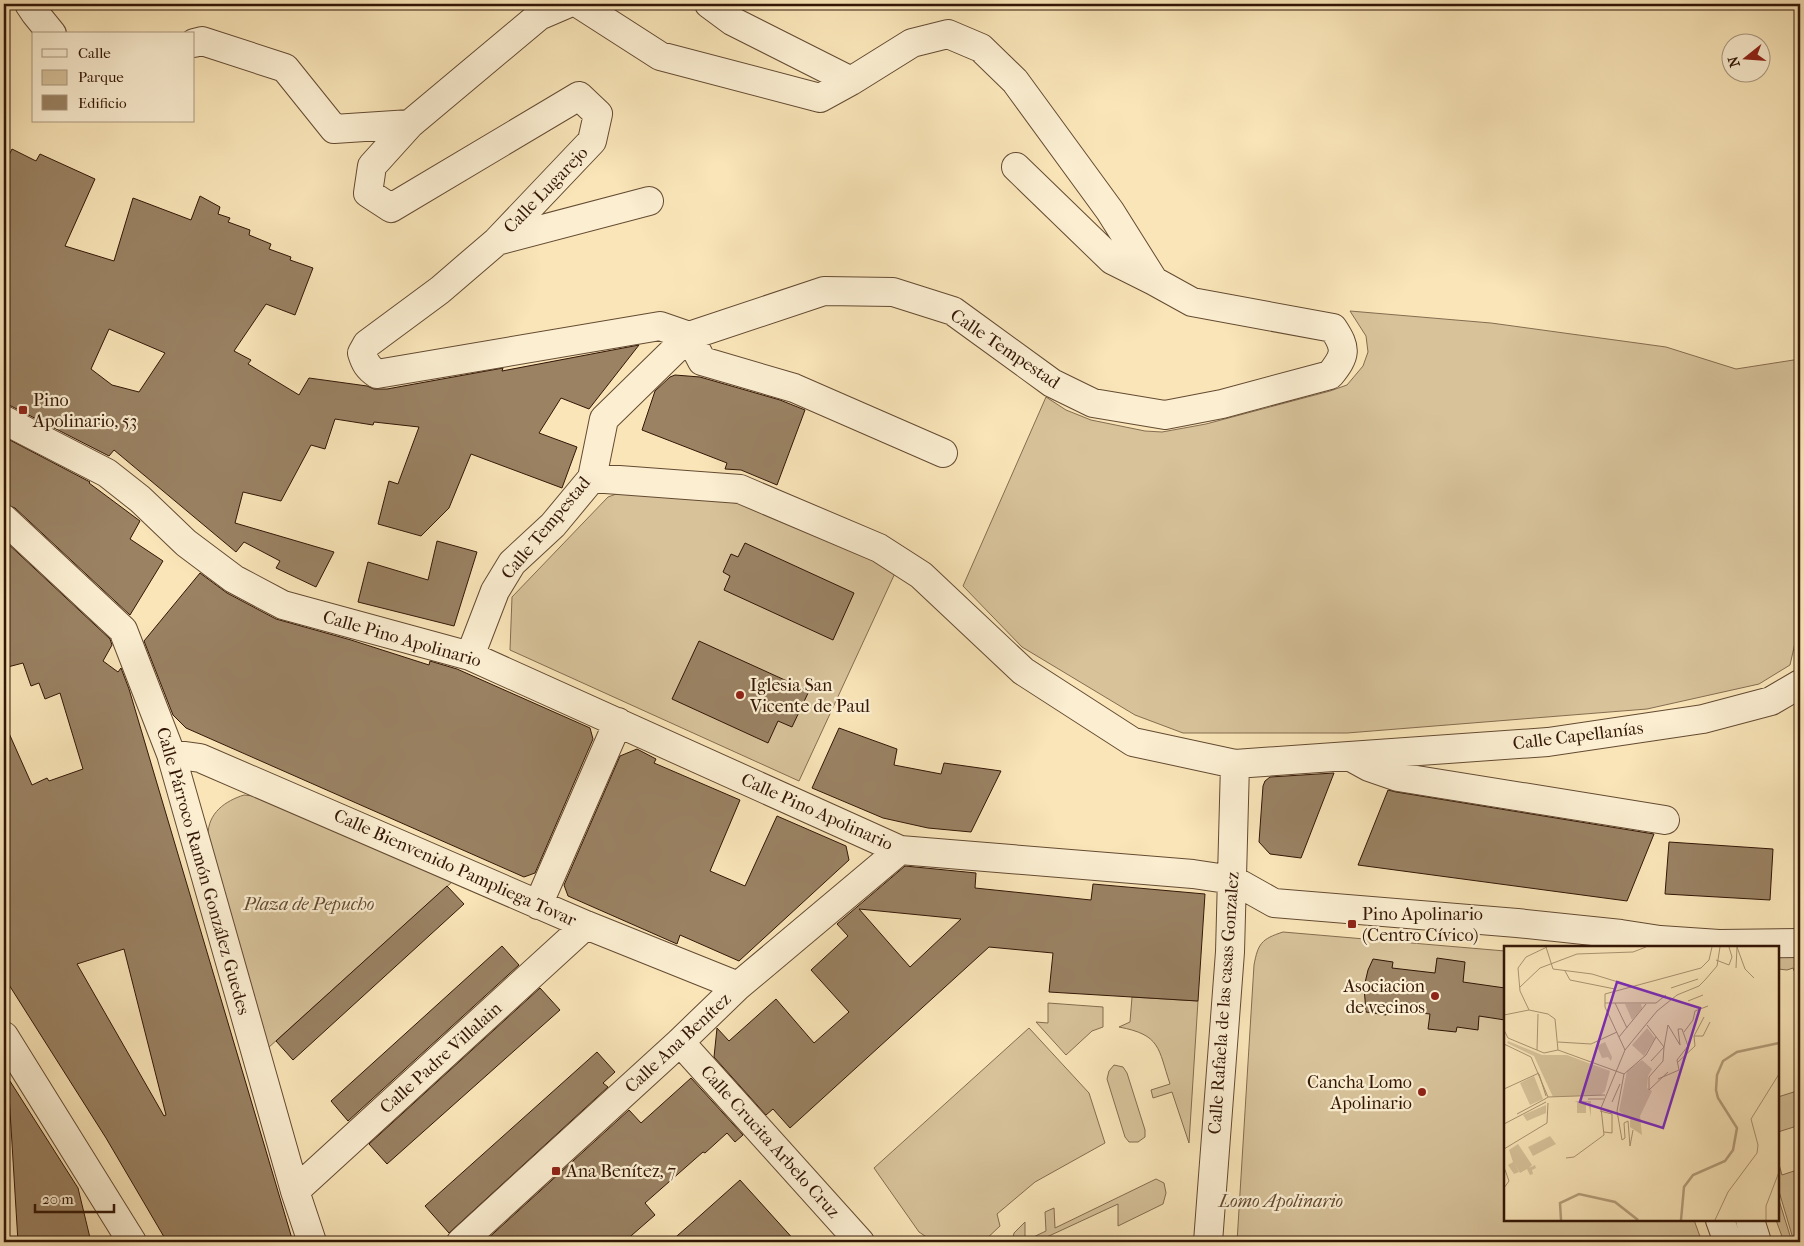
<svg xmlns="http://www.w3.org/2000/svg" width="1804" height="1246" viewBox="0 0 1804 1246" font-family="'IM FELL French Canon',serif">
<rect width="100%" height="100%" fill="#f9e5b8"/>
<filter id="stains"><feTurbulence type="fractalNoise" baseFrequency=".004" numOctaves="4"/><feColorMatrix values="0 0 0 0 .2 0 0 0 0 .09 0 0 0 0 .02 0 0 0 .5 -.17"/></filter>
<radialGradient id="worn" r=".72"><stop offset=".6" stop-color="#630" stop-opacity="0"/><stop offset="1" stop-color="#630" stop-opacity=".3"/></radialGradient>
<path fill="#d7c29a" stroke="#856c50" d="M1350,311L1491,323L1666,347L1736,369L1800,359V621L1790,665L1759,684L1647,709L1347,733H1183L1135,715L1022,647L963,586L1046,397L1066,410L1091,420L1145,431L1162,432L1206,424L1330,391L1347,385L1363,366L1368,352L1366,336Z
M630,489L759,506L896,571L799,781L510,650L512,597L608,497Z
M244,795L262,797L452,882L268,1048L208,835C208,813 225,801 244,795Z
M1283,932L1505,951V1220H1694L1702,1242H1237L1254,965C1258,944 1261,939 1283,932Z
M1778,954H1800V979L1798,980L1793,968L1787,970L1778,969Z
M1132,997L1198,1001L1189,1143L1172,1092L1153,1098L1151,1090L1170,1084C1158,1048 1161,1035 1119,1027L1130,1022Z
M1048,1003L1103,1007V1027L1092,1031L1066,1055L1036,1022L1048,1023Z
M1029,1028L1089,1093L1105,1143L1035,1182L997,1214L1000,1226L983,1242H934L919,1232L874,1168Z
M1114,1065L1123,1067L1127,1073L1145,1130V1137L1138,1142H1129L1125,1137L1107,1079L1109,1071Z
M1800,1090V1125L1778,1132V1097Z
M1778,1161L1782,1175L1800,1169V1242H1794L1778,1188Z
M1156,1179L1164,1183L1166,1193L1163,1204L1118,1226V1204L1036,1242H1012L1014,1233L1025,1222V1241L1046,1231L1045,1212L1054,1208L1055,1228Z
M1778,1197L1792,1242H1784L1776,1220H1778Z"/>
<path fill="#9a8263" stroke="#331606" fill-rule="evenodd" d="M12,149L36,161L40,154L95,179L65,246L114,261L133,198L191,220L200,196L220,207L218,214L230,218L228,222L250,230L249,235L271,244L269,249L291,257L290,260L313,268L295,315L266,304L234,351L251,360L248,364L299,395L309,378L367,386L374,389H387L503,368L502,371L639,345L589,409L561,398L539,433L577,447L562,488L471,454L449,508L421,536L378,524L389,481L398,484L419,427L374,422L373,425L335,419L325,449L311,445L281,501L243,492L235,523L334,552L316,587L276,568L280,561L244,542L236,552L114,450L109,456L11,406L4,404V165ZM109,329L165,353L139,392L112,385L91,369Z
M675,375L700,377L780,400L805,410L777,485L741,470L725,469L727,463L642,430L655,391L670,377Z
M4,437L90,482L89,483L140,521L130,539L163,561L130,615L15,508L4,504Z
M4,540L110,639L112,645L103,661L118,672L121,668L129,689L293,1242H167L106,1138L4,977V722L32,785L47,778L49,781L83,769L60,693L45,699L39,683L31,686L23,663L4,668ZM124,949L166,1115L164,1116L77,964Z
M437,541L477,552L454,626L358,602L368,562L428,580Z
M745,543L854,593L833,640L724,590L730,576L723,572L731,554L738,557Z
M200,573L227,593L276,619L351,640L429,665L430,661L457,669L590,728L593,739L535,873L524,877L186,728L173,715L144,641Z
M699,641L809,691L792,727L778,721L768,743L672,699Z
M839,728L897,749L894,765L941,774L944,763L1001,771L971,832L928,828L883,818L812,788Z
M637,749L656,759L654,763L740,800L710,871L745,886L777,816L846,846L849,860L739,961L680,935L677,944L568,896L564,885L620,756Z
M1334,773L1301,858L1270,854L1259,842L1263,786L1265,781L1270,777Z
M1388,790L1396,792L1654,834L1627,901L1358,865Z
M1669,842L1773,849L1770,900L1665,894Z
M905,866L976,873L975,888L1091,900L1093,884L1205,894L1198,1001L1049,992L1053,953L989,947L790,1128L773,1109L766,1115L714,1057L717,1028L729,1041L776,999L814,1043L849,1012L811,970L848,936L837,924ZM859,909L961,919L910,967Z
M447,886L464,904L293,1060L276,1041Z
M502,946L519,965L348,1121L331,1101Z
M1437,958L1465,962L1463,982L1505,988V1020L1479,1016L1478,1030L1457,1027L1456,1032L1428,1029L1430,1014L1387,1009L1386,1015L1366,1012L1364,987L1368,970L1373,959L1393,962L1392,968L1435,973Z
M540,988L560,1010L387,1164L369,1144Z
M597,1052L615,1072L603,1083L608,1087L449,1233L425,1206Z
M8,1078L78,1188L91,1242H18Z
M691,1078L743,1135L735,1142L727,1133L705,1153L703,1152L645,1203L655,1215L624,1242H484L629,1110L641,1123Z
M740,1180L796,1242H670L693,1222Z"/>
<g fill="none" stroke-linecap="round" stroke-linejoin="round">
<defs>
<path id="street" d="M29,4L35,13L52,34
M567,4L539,16L410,124L372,166L368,193L391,208L579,96L598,114L592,141L497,241L440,290L367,344L362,353C365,363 368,368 377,374L660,326L689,336
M579,4L660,56L820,98L851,81L912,43L948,34L981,48L1015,81L1110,211L1154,281
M709,4L732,21L851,81
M194,43L202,41L285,68L334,129L410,124
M497,241L649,201
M689,336L702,361L794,388L943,453
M4,420L107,473L140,499L186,543L234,579L283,605L470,656L900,850L1193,874L1233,880L1274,903L1517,923L1621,934L1660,940L1719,944L1800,943
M592,478L740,489L879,548L921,575L1023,671L1133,742L1235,764L1548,742L1703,719L1771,701L1800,684
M4,519L123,630L171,754L295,1191L312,1242
M470,656L495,591L512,563L553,525L592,478L604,419L689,336L824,291L893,292L953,311L1052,383L1093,403L1165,415L1222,404L1330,375C1346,355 1347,349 1333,328L1192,302L1154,281L1112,260L1016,167
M171,754L200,758L586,925L738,986
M1349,756L1369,767L1398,777L1665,820
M538,905L618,722
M4,1036L132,1242
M680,1042L860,1242
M295,1191L586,925
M1720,1220L1728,1242
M1750,1220L1757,1242
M461,1242L680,1042L738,986L900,850
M1208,1242L1230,952L1235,764"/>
</defs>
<use href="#street" stroke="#644a32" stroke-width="30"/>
<use href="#street" stroke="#fbeed1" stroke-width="28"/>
</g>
<g fill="#8f2418" stroke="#fbeed1" stroke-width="2">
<rect x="18" y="405" width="10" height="10" rx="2.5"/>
<circle cx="740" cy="695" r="5"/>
<rect x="1347" y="919" width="10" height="10" rx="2.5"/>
<circle cx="1435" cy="996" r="5"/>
<circle cx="1422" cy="1092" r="5"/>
<rect x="551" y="1166" width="10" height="10" rx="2.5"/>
</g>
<g text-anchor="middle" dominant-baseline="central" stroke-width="4.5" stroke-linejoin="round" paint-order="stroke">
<g font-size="18" fill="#331606" stroke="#fbeed1">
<text transform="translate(546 190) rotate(-46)">Calle Lugarejo</text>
<text transform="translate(1005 349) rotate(34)">Calle Tempestad</text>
<text transform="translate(546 528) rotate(-50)">Calle Tempestad</text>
<text transform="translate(402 639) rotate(16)">Calle Pino Apolinario</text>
<text transform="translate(1578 736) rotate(-7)">Calle Capellanías</text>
<text transform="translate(817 812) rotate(24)">Calle Pino Apolinario</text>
<text transform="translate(455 868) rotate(24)">Calle Bienvenido Pampliega Tovar</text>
<text transform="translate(203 871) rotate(74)">Calle Párroco Ramón González Guedes</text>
<text transform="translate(1224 1003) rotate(-86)">Calle Rafaela de las casas Gonzalez</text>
<text transform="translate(678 1043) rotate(-43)">Calle Ana Benítez</text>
<text transform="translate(441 1058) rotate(-42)">Calle Padre Villalain</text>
<text transform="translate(770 1142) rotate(48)">Calle Crucita Arbelo Cruz</text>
</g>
<g font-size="18" fill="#331606" stroke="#fbeed1" text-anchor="start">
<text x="33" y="400">Pino<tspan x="33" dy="21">Apolinario, 53</tspan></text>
<text x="750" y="685">Iglesia San<tspan x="750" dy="21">Vicente de Paul</tspan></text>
<text x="1362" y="914">Pino Apolinario<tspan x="1362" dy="21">(Centro Cívico)</tspan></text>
<text x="1425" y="986" text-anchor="end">Asociacion<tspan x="1425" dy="21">de vecinos</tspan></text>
<text x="1412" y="1082" text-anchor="end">Cancha Lomo<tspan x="1412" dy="21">Apolinario</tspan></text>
<text x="566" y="1171">Ana Benítez, 7</text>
</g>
<g font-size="18" font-style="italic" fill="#644a32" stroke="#fbeed1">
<text x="309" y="904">Plaza de Pepucho</text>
<text x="1281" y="1201">Lomo Apolinario</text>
</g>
</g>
<g transform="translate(1504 946)">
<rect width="275" height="275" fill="#f9e5b8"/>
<path d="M121,58H137L138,62L128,74ZM143,82L151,92L140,110L128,99ZM4,95L38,109H63L106,125L101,145L97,149L49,151L30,110L3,97ZM101,96L108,111L107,115L104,111L98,112L93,100ZM138,114L148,123L144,130L143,142L148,145L136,170L138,189L126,181V173L115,165L123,125ZM30,130L39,153L26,159L16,137ZM70,155H87V171L84,156L82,157V167H73V156ZM42,159V167L23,175L19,169ZM46,190L52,198L29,210L24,201ZM14,198L28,219L25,222L31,219L32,222L28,224L29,228L26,229L23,223L16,227L11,218L15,226L10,228L4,219L9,216L5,204Z" fill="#d7c29a"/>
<path fill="none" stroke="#b69f7b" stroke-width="2.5" d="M57,274L56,257L75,248L111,256L134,274M177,274L180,241L189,229L221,215L229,204L233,182L214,152L212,144L213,129L219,115L233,106L275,97"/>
<path fill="none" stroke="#aa9271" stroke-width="1" d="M42,1L49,23L88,28L127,40M233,1L241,23L250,32M212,14L225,19L228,11L225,1M232,22L233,1M61,25L66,34L111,43M16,41L36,22L73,8L129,6L142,1M167,42L194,33M184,55L199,49M101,57H152L162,49M111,57L123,82M25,64L16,45L14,22L22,11L43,1M25,64L44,68L51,73L54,104M0,69L25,64M143,79L160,101L159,115L145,131V144L164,126M0,84L4,92L40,107L54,104M180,86L189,74L191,65L204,60M190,90L200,71M115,91L142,58M54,96L87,98L113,86M0,98L27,111L44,151M33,104L34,68M54,104L120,128M121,104L101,61V48L197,22L205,14L208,1M147,115L160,101M174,116L191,100L190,90H199L206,76M35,128L42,150M154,133L175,124L173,114L184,100L178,83H174L176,99L164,79L160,101M0,143L35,127M41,153L44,151L101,149M84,153H100M108,156L116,138M96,165L108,168V187L100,186M13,168L41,153M0,178L42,156M129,184L126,200L124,175L120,177L121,192L118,194L113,165L120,128L142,109L152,91M0,203L43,177L44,157M62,212L70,211L100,189L97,162L121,104L153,65L173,49L195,40L201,34L213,20L216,1M0,221L5,235L0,242M211,274L224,246L253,207L254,199L247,173L275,128M262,274V260L275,226"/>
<path fill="#7b2cbf" fill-opacity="0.15" stroke="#7b2cbf" stroke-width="2.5" d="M113,36L196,62L159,182L76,156Z"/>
<rect width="275" height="275" fill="none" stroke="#331606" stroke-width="2.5"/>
</g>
<rect width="1804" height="1246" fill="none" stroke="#f9e5b8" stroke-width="20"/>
<rect x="5" y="5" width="1794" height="1236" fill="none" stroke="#331606" stroke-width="2.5"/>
<rect x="10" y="10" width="1784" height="1226" fill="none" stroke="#331606"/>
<rect x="32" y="32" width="162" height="90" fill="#fbeed1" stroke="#ab9880"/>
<rect x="42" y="49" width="25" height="8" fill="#fbeed1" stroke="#ab9880"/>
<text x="78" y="58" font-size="15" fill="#331606">Calle</text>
<rect x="42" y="70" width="25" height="15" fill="#d7c29a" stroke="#ab9880"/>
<text x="78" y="82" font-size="15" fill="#331606">Parque</text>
<rect x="42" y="95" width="25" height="15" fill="#9a8263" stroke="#ab9880"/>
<text x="78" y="108" font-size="15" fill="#331606">Edificio</text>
<g transform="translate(1746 58) rotate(253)"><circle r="24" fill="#fbeed1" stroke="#ab9880"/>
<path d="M0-4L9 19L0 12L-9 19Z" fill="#8f2418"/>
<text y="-8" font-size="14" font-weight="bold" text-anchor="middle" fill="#331606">N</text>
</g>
<path d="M35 1204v8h79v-8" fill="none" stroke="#331606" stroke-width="2.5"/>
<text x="42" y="1204" font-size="15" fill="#331606" stroke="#fbeed1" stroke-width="4" paint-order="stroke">20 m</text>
<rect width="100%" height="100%" filter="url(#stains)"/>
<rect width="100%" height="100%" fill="url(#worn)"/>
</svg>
